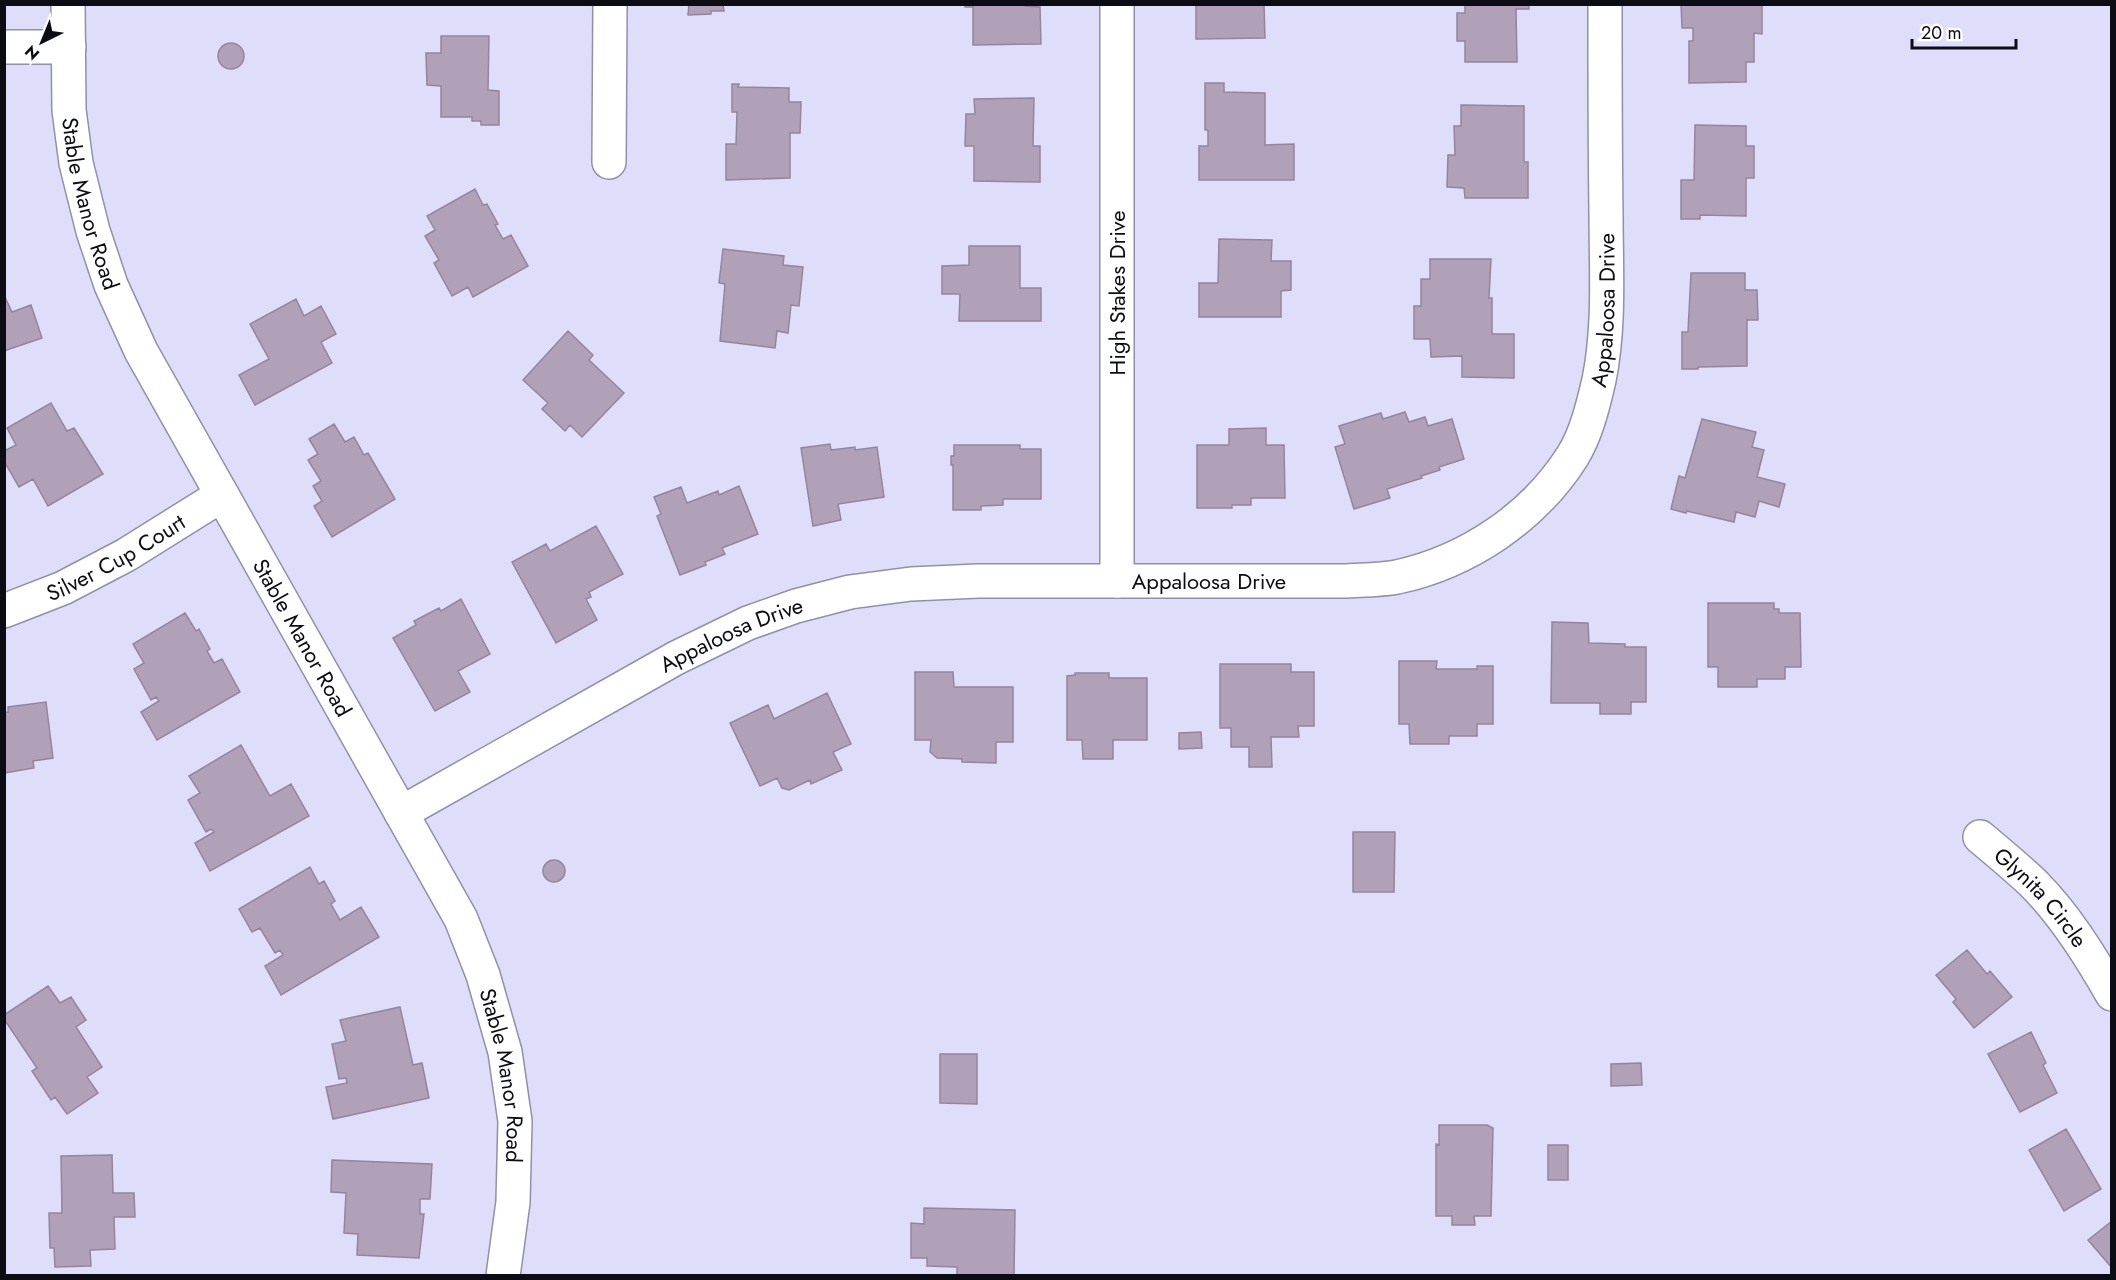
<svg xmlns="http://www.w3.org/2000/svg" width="2116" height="1280" viewBox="0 0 2116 1280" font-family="Jost,sans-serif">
<rect width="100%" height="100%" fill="#dedefa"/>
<path fill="#b0a1b8" stroke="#94859c" stroke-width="1.5" d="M689,4H747L723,5L724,11H711V14L688,15Z
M965,4H1025V6L1040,7L1041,44L973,45V7H965Z
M1196,4H1264L1265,38L1196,39Z
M1465,4H1529V9H1516L1517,62H1465V41H1457V13H1465Z
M1681,4H1762V34L1754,33V62H1746V82L1689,83V41H1693V28H1682Z
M441,36H489L488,90L499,91V125H481V121H472V117H441V86L427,85L426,53H441Z
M218 56a13 13 0 1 1 26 0a13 13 0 1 1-26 0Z
M1205,83H1224V92L1265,93V145L1294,144V180H1199V146H1208V130H1205Z
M732,84H739L738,87L789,88V102H801L800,133H790V178L726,180V144H736L737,112H732Z
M1034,98L1033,146H1040V182L974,181V146H965L966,114H975L974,99Z
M1461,105L1524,106V162H1528V198H1465L1464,188L1447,187L1448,155H1455L1454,126H1461Z
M1695,125L1746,126V146H1754V178H1746V216L1700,215V219H1681V180H1694Z
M475,189L483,205L487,204L498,224L495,225L503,239L511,235L528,266L473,297L468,287L452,296L434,263L439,260L425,236L435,230L427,216Z
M1219,239L1272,240L1271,261H1291V290L1281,291V317H1199V283H1218Z
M969,246H1020V288H1041V321H959L960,294H942V266L969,265Z
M723,249L784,256L783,265L803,267L799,306L791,305L788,333L777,331L775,348L720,341L725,284L719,283Z
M1430,259H1491L1489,298H1492V334H1514V378L1462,377V356L1431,357L1430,339H1414V306H1421V279H1430Z
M1691,273H1745V290H1757L1758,320H1747V366L1698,367V369H1682V332H1688Z
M4,295L12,312L31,305L42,338L4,351Z
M296,299L304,316L321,306L336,334L321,342L332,363L255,405L239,375L269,359L250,324Z
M568,331L593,355L589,360L624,393L582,437L570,425L565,431L542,409L548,403L523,380Z
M51,403L67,431L74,428L103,474L48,506L33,479L19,487L4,461V451L16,445L7,428Z
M1405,412L1409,422L1425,417L1428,426L1452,419L1464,459L1439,467L1440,470L1421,476L1422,478L1387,489L1390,498L1354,509L1335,447L1345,444L1339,426L1381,413L1383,419Z
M1702,419L1756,432L1752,447L1764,450L1757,477L1785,484L1779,507L1759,501L1755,517L1736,512L1734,522L1687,511L1686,513L1671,509L1679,476L1685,478Z
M334,424L345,442L354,437L364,455L368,453L395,499L332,537L314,506L322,501L313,486L321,481L308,460L318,454L309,439Z
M1266,428V445H1284L1285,498H1251V505H1232V508H1197V445H1229V429Z
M830,444L831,450L855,447V450L877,447L884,497L838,504L841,520L813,526L801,448Z
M954,445H1020V449H1041V499H1003V505L981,506V510H953V465H951V456H954Z
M739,486L758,534L722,548L725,554L705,562L706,565L680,575L657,516L661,514L654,497L681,487L687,503L718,491L719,495Z
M596,526L623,574L589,592L591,597L586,599L597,620L556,643L512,562L546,544L550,551Z
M461,599L490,654L458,671L470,692L435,711L393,638L416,625L414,621L439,608L441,611Z
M1708,603H1774V609H1779V613H1800L1801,667H1785V679H1757V687H1718V667H1708Z
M185,613L196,631L199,629L210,649L207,651L214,663L222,659L240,692L157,740L141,712L159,701L156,697L151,700L134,669L144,663L133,644Z
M1552,622L1588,623L1589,643L1625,644V647H1646V702H1631V714H1600V703H1551Z
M1399,661H1437L1436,669H1477V666H1493V724H1477V736H1449V744H1410L1409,724H1399Z
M1220,664H1291V672H1314V726H1298L1299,737H1271L1272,767H1249V747H1231V728H1220Z
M915,672H953L954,687H1013V742H996V763L962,762V759L937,758L930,752L931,740H915Z
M1075,673H1109V678H1147V740H1113V759H1083L1082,740H1067V676L1075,675Z
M827,693L851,744L833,752L842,770L811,784L810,780L789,790L782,788L777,778L760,786L730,723L768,705L774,719Z
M46,702L53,758L33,761L34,768L4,773V713L8,712V707Z
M1201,732L1202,748L1179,749V733Z
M241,745L270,796L291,784L309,816L210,871L195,843L214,832L211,829L206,832L188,800L200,793L189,776Z
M1353,832H1395L1394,892H1353Z
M543 871a11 11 0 1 1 22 0a11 11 0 1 1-22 0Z
M310,867L319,884L324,881L335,901L331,904L340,920L361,907L379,937L281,995L265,966L283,955L280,950L275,953L260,928L252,932L239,909Z
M1967,950L1987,974L1990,971L2012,997L1974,1028L1953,1002L1956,999L1936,975Z
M48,986L60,1003L71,997L86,1020L76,1027L102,1067L87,1077L98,1093L67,1114L55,1097L51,1100L32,1071L37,1068L4,1019V1015Z
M400,1007L413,1065L422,1063L429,1098L333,1119L326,1087L347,1083L346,1078L339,1079L332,1044L346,1041L340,1020Z
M2031,1032L2046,1063L2043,1065L2057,1093L2020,1112L1988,1054Z
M940,1054H977V1104L940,1103Z
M1641,1063L1642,1085L1611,1086V1064Z
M1439,1125H1487L1493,1128L1491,1216H1474L1475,1225H1452V1216H1436V1144L1439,1145Z
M2066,1129L2101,1189L2064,1211L2029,1150Z
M1548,1145H1568V1180H1548Z
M112,1155L113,1193H134L135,1217H114L115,1249L90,1250L91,1266L55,1267L54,1248H50L49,1213H62L61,1156Z
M332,1160L432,1164L430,1199H420V1214H424L419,1258L357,1255L358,1234L344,1233L346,1193L331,1192Z
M924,1208L1015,1210L1014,1276H957V1267L927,1266V1258H911V1223L924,1224Z
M2112,1221V1268L2088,1240Z"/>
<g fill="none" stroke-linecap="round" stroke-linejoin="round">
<defs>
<g id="minor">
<path id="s1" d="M68,4L69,110L76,163L93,231L111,285L141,351L461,919L483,975L505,1052L515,1121L513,1202L503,1276"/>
<path d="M4,47H69"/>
<path d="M609,162L610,4"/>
<path d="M1117,581V4"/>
<path id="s2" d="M4,611L63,588L126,555L222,495"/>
<path id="s3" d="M401,813L676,658L748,623L796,606L850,592L911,584L978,581H1347C1363,580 1381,580 1397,577C1467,562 1533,518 1572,457C1586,435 1593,406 1599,380C1610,326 1606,269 1606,213C1605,144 1605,74 1605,4"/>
<path id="s4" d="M1980,837C1998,852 2016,867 2033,883C2065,915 2090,955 2112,994"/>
</g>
</defs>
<use href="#minor" stroke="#9090aa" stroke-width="36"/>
<use href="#minor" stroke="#fff" stroke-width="33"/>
</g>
<g text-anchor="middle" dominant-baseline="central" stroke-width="5" stroke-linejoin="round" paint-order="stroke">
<g font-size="22" fill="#0c0c15" stroke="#fff">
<text stroke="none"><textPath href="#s1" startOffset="202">Stable Manor Road</textPath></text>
<text transform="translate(1117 293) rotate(-90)">High Stakes Drive</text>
<text stroke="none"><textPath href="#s3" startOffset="1420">Appaloosa Drive</textPath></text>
<text stroke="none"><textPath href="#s2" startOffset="124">Silver Cup Court</textPath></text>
<text stroke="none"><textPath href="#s3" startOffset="862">Appaloosa Drive</textPath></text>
<text stroke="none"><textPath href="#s3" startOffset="376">Appaloosa Drive</textPath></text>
<text stroke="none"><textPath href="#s1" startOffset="688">Stable Manor Road</textPath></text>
<text stroke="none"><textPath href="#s4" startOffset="86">Glynita Circle</textPath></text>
<text stroke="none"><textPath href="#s1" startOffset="1174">Stable Manor Road</textPath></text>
</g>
</g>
<rect width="2116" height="1280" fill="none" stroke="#0c0c15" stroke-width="12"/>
<g transform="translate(42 42) rotate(223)" stroke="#ffffff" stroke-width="4.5" paint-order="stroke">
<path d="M0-4.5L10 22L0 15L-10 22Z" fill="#0c0c15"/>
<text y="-9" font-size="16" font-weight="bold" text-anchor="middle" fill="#0c0c15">N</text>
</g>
<path d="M1912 39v9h104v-9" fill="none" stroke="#0c0c15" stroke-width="3"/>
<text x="1921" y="39" font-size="18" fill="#0c0c15" stroke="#ffffff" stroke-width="4.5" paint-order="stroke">20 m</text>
</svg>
